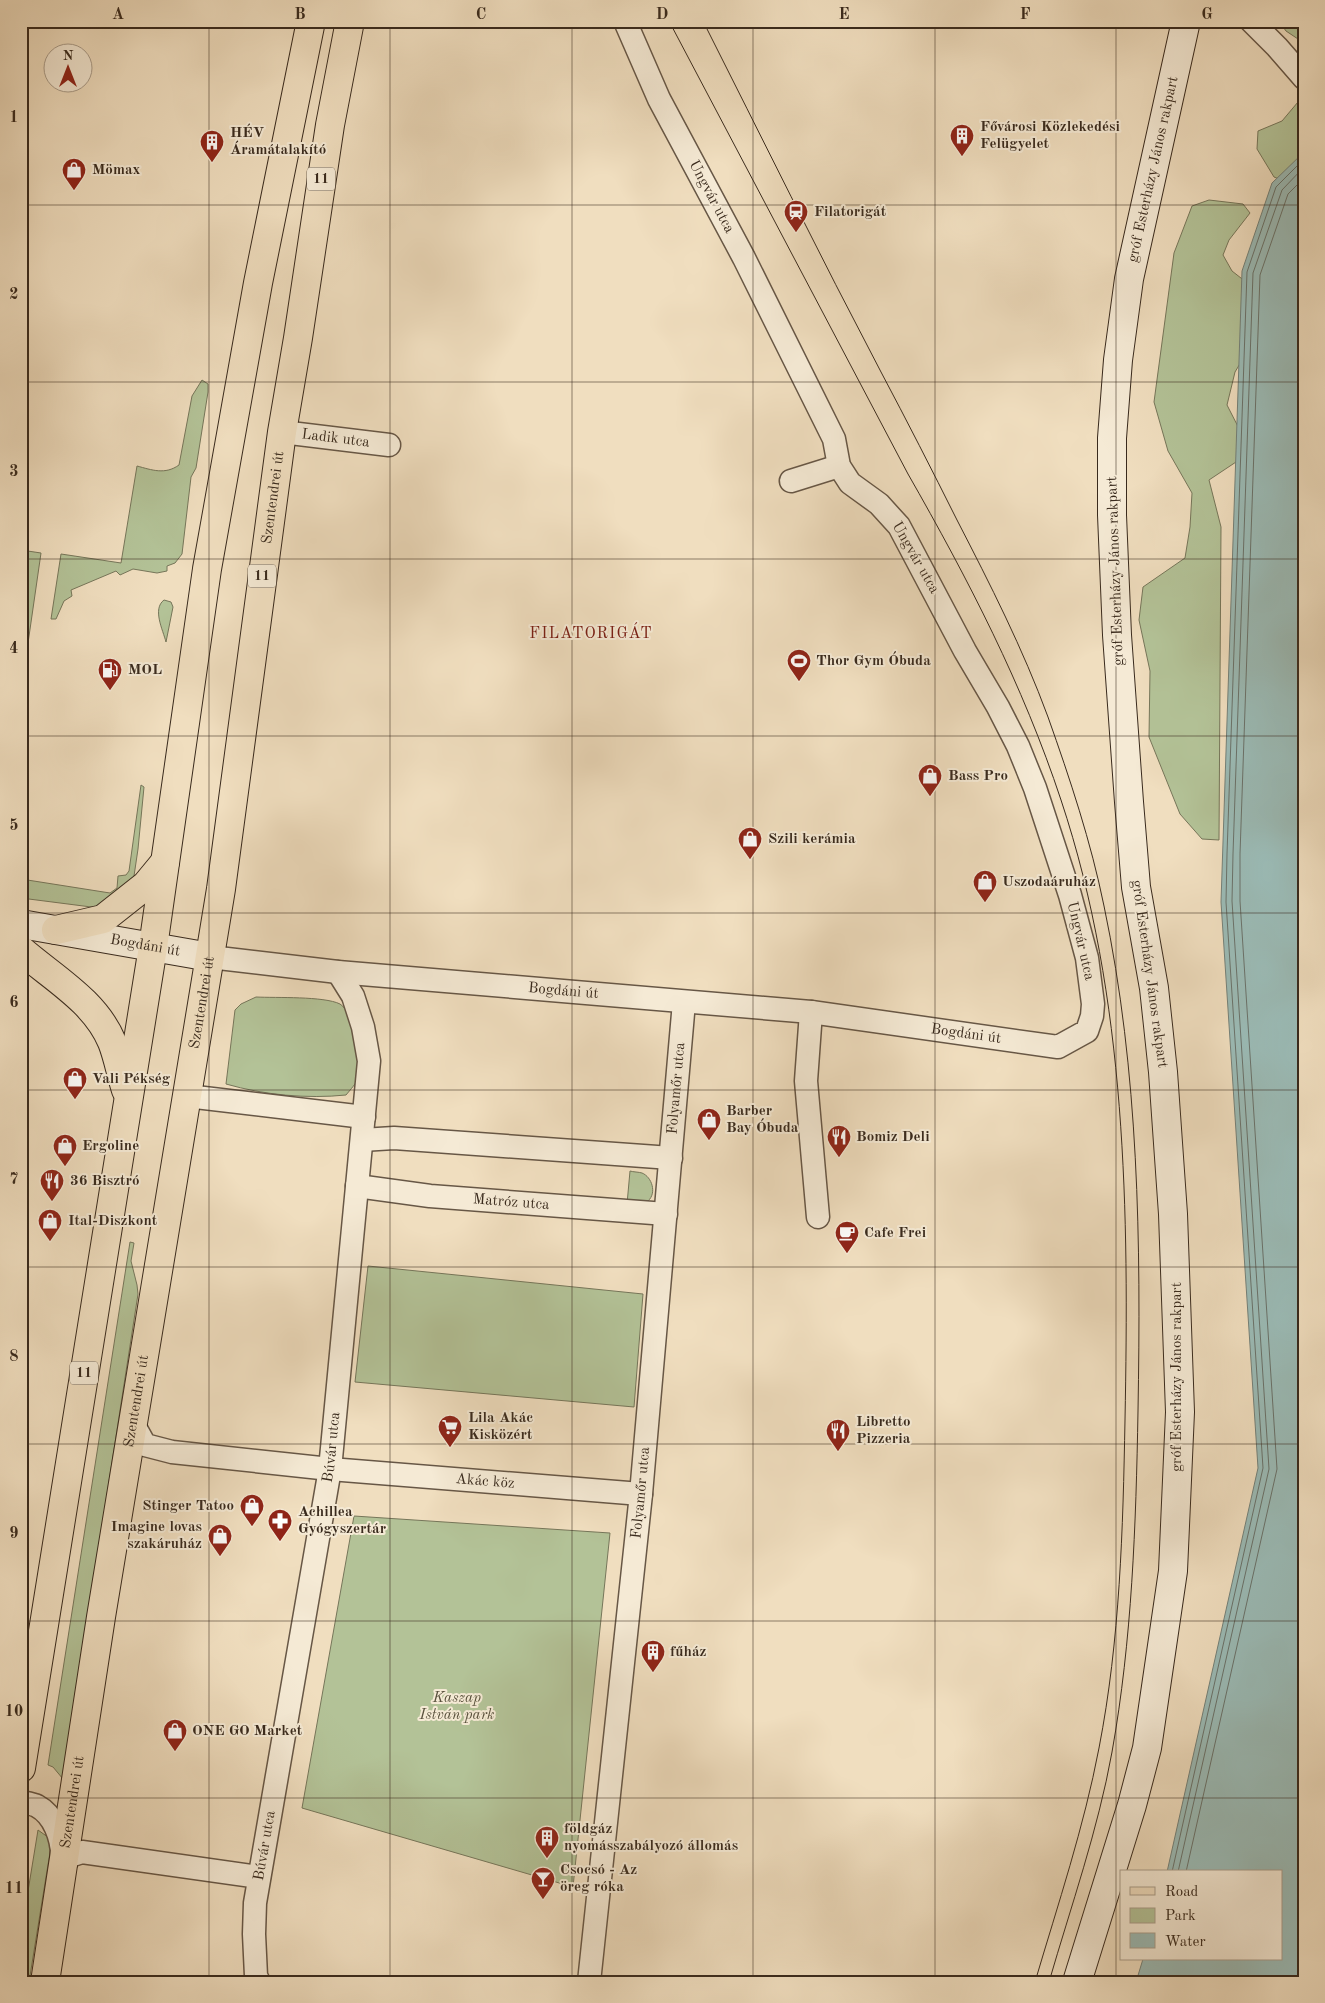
<svg xmlns="http://www.w3.org/2000/svg" width="1325" height="2003" viewBox="0 0 1325 2003" font-family="'Old Standard TT',serif">
<rect width="100%" height="100%" fill="#f0debf"/>
<filter id="stains"><feTurbulence type="fractalNoise" baseFrequency=".004" numOctaves="4"/><feColorMatrix values="0 0 0 0 .2 0 0 0 0 .09 0 0 0 0 .02 0 0 0 .5 -.17"/></filter>
<radialGradient id="worn" r=".72"><stop offset=".6" stop-color="#630" stop-opacity="0"/><stop offset="1" stop-color="#630" stop-opacity=".3"/></radialGradient>
<path fill="#b3c297" stroke="#76765a" d="M1281,21H1304V43L1286,31L1281,24Z
M1298,102L1304,108V183H1289L1274,177L1257,149L1258,131L1282,121Z
M1209,200L1243,204L1250,213L1229,240L1223,255L1232,271L1260,293L1262,327L1235,372L1227,405L1251,452L1209,480L1221,527L1219,840L1202,839L1180,814L1149,737L1150,671L1139,620L1143,587L1185,558L1190,527L1192,493L1168,451L1154,402L1174,253L1192,206Z
M202,380L208,384V392L196,468L191,477L182,554L175,563L167,566V571L157,573L133,569L120,575L116,571L71,590L72,596L64,601L56,619H51L61,554L121,563L137,466C152,470 165,475 179,465L192,396Z
M21,550L41,553L26,657L21,656Z
M164,600L171,602L173,607L166,642C163,630 152,609 164,600Z
M141,785L144,787L138,849L134,876L129,890L99,908L21,898V879L110,893L117,888L118,876L126,875L129,871Z
M256,997C276,998 324,996 340,1004C355,1013 362,1061 359,1076C357,1083 350,1090 346,1095C307,1099 264,1095 226,1084L235,1010L241,1004Z
M630,1171C633,1172 639,1172 642,1173C652,1177 657,1193 648,1201C642,1205 634,1204 627,1204Z
M130,1242L134,1243L131,1261L137,1285L138,1294L63,1779L53,1767L48,1765Z
M368,1266L643,1294L634,1407L355,1382Z
M354,1516L610,1533L573,1887L302,1808Z
M38,1830L52,1840L29,1982H21V1934Z"/>
<path fill="#9bbbb6" stroke="#748179" d="M1304,152V1982H1136L1143,1959H1281V1872H1167L1258,1468L1221,902L1242,271L1272,183Z"/>
<g fill="none" stroke-linecap="round" stroke-linejoin="round">
<path stroke="#6a726a" stroke-width="1" d="M1172,1872L1263,1468L1226,902L1227,854L1247,272L1276,187L1304,159
M1178,1872L1269,1469L1232,901L1233,854L1253,273L1282,190L1304,167
M1186,1872L1277,1469L1240,901V854L1260,275L1288,194L1304,178"/>
<defs>
<g id="street">
<path d="M1251,21L1277,47L1304,78"/>
<path id="s1" d="M282,432L389,445"/>
<path d="M791,481L839,466"/>
<path id="s2" d="M210,957L338,972L811,1012L1058,1047L1087,1031L1092,1016L1093,1004L1087,958L1070,895L1035,788L1018,746L998,707L965,651L899,526L879,504L850,483L839,466L834,439L744,258L659,99L625,21"/>
<path d="M811,1012L806,1081L818,1217"/>
<path d="M187,1096L364,1117"/>
<path d="M362,1140L394,1138L671,1158"/>
<path id="s3" d="M357,1186L430,1196L666,1214"/>
<path id="s4" d="M134,1415L135,1427L145,1445L172,1452L330,1469L641,1494"/>
<path d="M21,1802C26,1803 33,1804 37,1806C54,1815 62,1838 62,1856"/>
<path d="M63,1867L70,1856L82,1852L259,1877"/>
<path id="s5" d="M259,1982L256,1976L254,1934L255,1903L330,1469L369,1061L363,1027L353,996L338,972"/>
<path id="s6" d="M589,1982L641,1494L684,1002"/>
</g>
<g id="secondary">
<path id="s7" d="M21,924L210,957"/>
<path id="s8" d="M1077,1982L1132,1805L1147,1748L1173,1571L1180,1412L1173,1214L1163,1072L1154,988L1136,887L1129,802L1117,635L1112,515V438L1118,360L1129,279L1186,21"/>
</g>
<g id="primary">
<path d="M56,930L103,919L146,885L165,862"/>
<path d="M21,950C53,978 95,1001 112,1042C118,1057 121,1075 126,1090"/>
<path d="M21,1768L153,947L207,569L258,283L311,21"/>
<path id="s9" d="M45,1982L101,1617L221,889L282,432L298,338L330,125L350,21"/>
</g>
</defs>
<use href="#street" stroke="#675746" stroke-width="25"/>
<use href="#secondary" stroke="#392a1d" stroke-width="30"/>
<use href="#primary" stroke="#392a1d" stroke-width="30"/>
<use href="#street" stroke="#f5ead5" stroke-width="22"/>
<use href="#secondary" stroke="#f5ead5" stroke-width="28"/>
<use href="#primary" stroke="#f0debf" stroke-width="28"/>
<path stroke="#392a1d" stroke-width="1" d="M669,21L908,474C968,579 1023,685 1061,800C1127,998 1129,1213 1125,1420C1123,1529 1120,1640 1099,1748C1084,1827 1058,1904 1035,1982
M703,21C762,138 820,256 881,372C907,421 932,470 957,520C990,584 1023,649 1048,717C1070,779 1091,842 1104,906C1139,1072 1141,1243 1138,1411C1136,1525 1132,1640 1112,1752C1098,1830 1071,1906 1049,1982"/>
</g>
<path fill="none" stroke="#392a1d" stroke-width="1" stroke-opacity="0.55" d="M209,21V1982M390,21V1982M572,21V1982M753,21V1982M935,21V1982M1116,21V1982M21,205H1304M21,382H1304M21,559H1304M21,736H1304M21,913H1304M21,1090H1304M21,1267H1304M21,1444H1304M21,1621H1304M21,1798H1304"/>
<defs>
<symbol id="building-pin" viewBox="-11 -11 22 30"><path d="M0 17L-7.5 6A9.5 9.5 0 1 1 7.5 6Z" fill="#8f2418" stroke="#f5ead5"/><path d="M-4-6H4V6H1V3H-1V6H-4ZM-2.5-4.3h1.7v1.8h-1.7ZM.8-4.3h1.7v1.8H.8ZM-2.5-1h1.7V.8h-1.7ZM.8-1h1.7V.8H.8Z" fill="#fff"/></symbol>
<symbol id="shop-pin" viewBox="-11 -11 22 30"><path d="M0 17L-7.5 6A9.5 9.5 0 1 1 7.5 6Z" fill="#8f2418" stroke="#f5ead5"/><path d="M-5-2.5h2.3a2.7 3.5 0 0 1 5.4 0H5L5.5 6h-11ZM-1.5-2.5h3a1.5 2.3 0 0 0-3 0Z" fill="#fff"/></symbol>
<symbol id="station-pin" viewBox="-11 -11 22 30"><path d="M0 17L-7.5 6A9.5 9.5 0 1 1 7.5 6Z" fill="#8f2418" stroke="#f5ead5"/><path d="M-3-6H3Q5-6 5-4V2Q5 4 3 4L4.5 6H3L1.5 4h-3L-3 6H-4.5L-3 4Q-5 4-5 2V-4Q-5-6-3-6ZM-3.5-4v3h7v-3ZM-3.5 1v1.5H-2V1ZM2 1v1.5H3.5V1Z" fill="#fff"/></symbol>
<symbol id="stadium-pin" viewBox="-11 -11 22 30"><path d="M0 17L-7.5 6A9.5 9.5 0 1 1 7.5 6Z" fill="#8f2418" stroke="#f5ead5"/><path d="M0-5a6.5 5 0 1 0 0 10a6.5 5 0 1 0 0-10ZM-3.5-1.8h7v3.6h-7Z" fill="#fff"/></symbol>
<symbol id="fuel-pin" viewBox="-11 -11 22 30"><path d="M0 17L-7.5 6A9.5 9.5 0 1 1 7.5 6Z" fill="#8f2418" stroke="#f5ead5"/><path d="M-5.5-6h7V0h2V4h1.3V-2.5L3-4.5l.8-.8L6-3V5H2.5V1h-1V6h-7ZM-4.2-4.7v3.2H.2V-4.7Z" fill="#fff"/></symbol>
<symbol id="restaurant-pin" viewBox="-11 -11 22 30"><path d="M0 17L-7.5 6A9.5 9.5 0 1 1 7.5 6Z" fill="#8f2418" stroke="#f5ead5"/><path d="M-5-6h1v4h1v-4h1v4h1v-4h1v5L-1.5 .5V6h-2V.5L-5-1ZM5-6V6H3V1.5H1.5Q1.5-4 5-6Z" fill="#fff"/></symbol>
<symbol id="cafe-pin" viewBox="-11 -11 22 30"><path d="M0 17L-7.5 6A9.5 9.5 0 1 1 7.5 6Z" fill="#8f2418" stroke="#f5ead5"/><path d="M-5.5-4.5H6V0H3Q3 3.5 0 3.5H-2.5Q-5.5 3.5-5.5 0ZM3-3.2v2h1.7v-2ZM-6 4.5H4V6H-6Z" fill="#fff"/></symbol>
<symbol id="supermarket-pin" viewBox="-11 -11 22 30"><path d="M0 17L-7.5 6A9.5 9.5 0 1 1 7.5 6Z" fill="#8f2418" stroke="#f5ead5"/><path d="M-6-5.5h2.5l.6 2H6L4.5 2H-2.5L-4.4-4H-6ZM-1.5 3.2a1.3 1.3 0 1 0 .1 0ZM3 3.2a1.3 1.3 0 1 0 .1 0Z" fill="#fff"/></symbol>
<symbol id="pharmacy-pin" viewBox="-11 -11 22 30"><path d="M0 17L-7.5 6A9.5 9.5 0 1 1 7.5 6Z" fill="#8f2418" stroke="#f5ead5"/><path d="M-2-6h4v4h4v4h-4v4h-4v-4h-4v-4h4Z" fill="#fff"/></symbol>
<symbol id="bar-pin" viewBox="-11 -11 22 30"><path d="M0 17L-7.5 6A9.5 9.5 0 1 1 7.5 6Z" fill="#8f2418" stroke="#f5ead5"/><path d="M-6-5H6L.8 .8V4.5H3.5V6h-7V4.5H-.8V.8Z" fill="#fff"/></symbol>
</defs>
<g fill-rule="evenodd">
<use href="#building-pin" x="948" y="122" width="28" height="38"/>
<use href="#building-pin" x="198" y="128" width="28" height="38"/>
<use href="#shop-pin" x="60" y="156" width="28" height="38"/>
<use href="#station-pin" x="782" y="198" width="28" height="38"/>
<use href="#stadium-pin" x="785" y="647" width="28" height="38"/>
<use href="#fuel-pin" x="96" y="656" width="28" height="38"/>
<use href="#shop-pin" x="916" y="762" width="28" height="38"/>
<use href="#shop-pin" x="736" y="825" width="28" height="38"/>
<use href="#shop-pin" x="971" y="868" width="28" height="38"/>
<use href="#shop-pin" x="61" y="1065" width="28" height="38"/>
<use href="#shop-pin" x="695" y="1106" width="28" height="38"/>
<use href="#restaurant-pin" x="825" y="1123" width="28" height="38"/>
<use href="#shop-pin" x="51" y="1132" width="28" height="38"/>
<use href="#restaurant-pin" x="38" y="1167" width="28" height="38"/>
<use href="#shop-pin" x="36" y="1207" width="28" height="38"/>
<use href="#cafe-pin" x="833" y="1219" width="28" height="38"/>
<use href="#supermarket-pin" x="436" y="1413" width="28" height="38"/>
<use href="#restaurant-pin" x="824" y="1417" width="28" height="38"/>
<use href="#shop-pin" x="238" y="1492" width="28" height="38"/>
<use href="#pharmacy-pin" x="266" y="1507" width="28" height="38"/>
<use href="#shop-pin" x="206" y="1522" width="28" height="38"/>
<use href="#building-pin" x="639" y="1638" width="28" height="38"/>
<use href="#shop-pin" x="161" y="1717" width="28" height="38"/>
<use href="#building-pin" x="533" y="1824" width="28" height="38"/>
<use href="#bar-pin" x="529" y="1865" width="28" height="38"/>
</g>
<g text-anchor="middle" dominant-baseline="central" stroke-width="4" stroke-linejoin="round" paint-order="stroke">
<g fill="#f5ead5" stroke="#716454" stroke-width="1">
<rect x="307" y="167.5" width="28" height="23" rx="4"/>
<rect x="248" y="564.5" width="28" height="23" rx="4"/>
<rect x="70" y="1361.5" width="28" height="23" rx="4"/>
</g>
<g font-size="14" font-weight="bold" fill="#392a1d">
<text x="321" y="179">11</text>
<text x="262" y="576">11</text>
<text x="84" y="1373">11</text>
</g>
<g font-size="15" font-weight="bold" fill="#392a1d" stroke="#f5ead5" text-anchor="start">
<text x="980" y="127">Fővárosi Közlekedési<tspan x="980" dy="17">Felügyelet</tspan></text>
<text x="230" y="133">HÉV<tspan x="230" dy="17">Áramátalakító</tspan></text>
<text x="92" y="170">Mömax</text>
<text x="814" y="212">Filatorigát</text>
<text x="816" y="661">Thor Gym Óbuda</text>
<text x="128" y="670">MOL</text>
<text x="948" y="776">Bass Pro</text>
<text x="768" y="839">Szili kerámia</text>
<text x="1002" y="882">Uszodaáruház</text>
<text x="92" y="1079">Vali Pékség</text>
<text x="726" y="1111">Barber<tspan x="726" dy="17">Bay Óbuda</tspan></text>
<text x="856" y="1137">Bomiz Deli</text>
<text x="82" y="1146">Ergoline</text>
<text x="70" y="1181">36 Bisztró</text>
<text x="68" y="1221">Ital-Diszkont</text>
<text x="864" y="1233">Cafe Frei</text>
<text x="468" y="1418">Lila Akác<tspan x="468" dy="17">Kisközért</tspan></text>
<text x="856" y="1422">Libretto<tspan x="856" dy="17">Pizzeria</tspan></text>
<text x="234" y="1506" text-anchor="end">Stinger Tatoo</text>
<text x="298" y="1512">Achillea<tspan x="298" dy="17">Gyógyszertár</tspan></text>
<text x="202" y="1527" text-anchor="end">Imagine lovas<tspan x="202" dy="17">szakáruház</tspan></text>
<text x="670" y="1652">fűház</text>
<text x="192" y="1731">ONE GO Market</text>
<text x="564" y="1829">földgáz<tspan x="564" dy="17">nyomásszabályozó állomás</tspan></text>
<text x="560" y="1870">Csocsó - Az<tspan x="560" dy="17">öreg róka</tspan></text>
</g>
<g font-size="15" fill="#392a1d" stroke="#f5ead5">
<text stroke="none"><textPath href="#s8" startOffset="1832">gróf Esterházy János rakpart</textPath></text>
<text transform="translate(711 197) rotate(62)">Ungvár utca</text>
<text stroke="none"><textPath href="#s1" startOffset="54">Ladik utca</textPath></text>
<text stroke="none"><textPath href="#s9" startOffset="1502">Szentendrei út</textPath></text>
<text transform="translate(915 558) rotate(60)">Ungvár utca</text>
<text transform="translate(1116 571) rotate(-92)">gróf Esterházy János rakpart</text>
<text transform="translate(1080 941) rotate(77)">Ungvár utca</text>
<text stroke="none"><textPath href="#s7" startOffset="126">Bogdáni út</textPath></text>
<text transform="translate(1149 974) rotate(82)">gróf Esterházy János rakpart</text>
<text stroke="none"><textPath href="#s2" startOffset="355">Bogdáni út</textPath></text>
<text stroke="none"><textPath href="#s9" startOffset="992">Szentendrei út</textPath></text>
<text stroke="none"><textPath href="#s2" startOffset="760">Bogdáni út</textPath></text>
<text stroke="none"><textPath href="#s6" startOffset="898">Folyamőr utca</textPath></text>
<text stroke="none"><textPath href="#s3" startOffset="155">Matróz utca</textPath></text>
<text transform="translate(1177 1377) rotate(-90)">gróf Esterházy János rakpart</text>
<text stroke="none"><textPath href="#s9" startOffset="588">Szentendrei út</textPath></text>
<text stroke="none"><textPath href="#s5" startOffset="542">Búvár utca</textPath></text>
<text stroke="none"><textPath href="#s4" startOffset="375">Akác köz</textPath></text>
<text stroke="none"><textPath href="#s6" startOffset="492">Folyamőr utca</textPath></text>
<text stroke="none"><textPath href="#s9" startOffset="182">Szentendrei út</textPath></text>
<text stroke="none"><textPath href="#s5" startOffset="138">Búvár utca</textPath></text>
</g>
<g font-size="15" font-style="italic" fill="#58503c" stroke="#f5ead5">
<text x="457" y="1698">Kaszap<tspan x="457" dy="17">István park</tspan></text>
</g>
<g font-size="16" letter-spacing="1" fill="#7a1f14" stroke="#f5ead5">
<text x="591" y="634">FILATORIGÁT</text>
</g>
</g>
<rect width="1325" height="2003" fill="none" stroke="#f0debf" stroke-width="55"/>
<rect x="1120" y="1870" width="162" height="90" fill="#f5ead5" stroke="#aa9d8b"/>
<rect x="1130" y="1887" width="25" height="8" fill="#f0debf" stroke="#aa9d8b"/>
<text x="1165" y="1896" font-size="15" fill="#392a1d">Road</text>
<rect x="1130" y="1908" width="25" height="15" fill="#b3c297" stroke="#aa9d8b"/>
<text x="1165" y="1920" font-size="15" fill="#392a1d">Park</text>
<rect x="1130" y="1933" width="25" height="15" fill="#9bbbb6" stroke="#aa9d8b"/>
<text x="1165" y="1946" font-size="15" fill="#392a1d">Water</text>
<g transform="translate(68 68)"><circle r="24" fill="#f5ead5" stroke="#aa9d8b"/>
<path d="M0-4L9 19L0 12L-9 19Z" fill="#8f2418"/>
<text y="-8" font-size="14" font-weight="bold" text-anchor="middle" fill="#392a1d">N</text>
</g>
<rect x="28" y="28" width="1270" height="1948" fill="none" stroke="#392a1d" stroke-width="2"/>
<g font-size="16" text-anchor="middle" font-weight="bold" fill="#392a1d">
<text x="118" y="19">A</text>
<text x="300" y="19">B</text>
<text x="481" y="19">C</text>
<text x="662" y="19">D</text>
<text x="844" y="19">E</text>
<text x="1025" y="19">F</text>
<text x="1207" y="19">G</text>
<text x="14" y="122">1</text>
<text x="14" y="299">2</text>
<text x="14" y="476">3</text>
<text x="14" y="653">4</text>
<text x="14" y="830">5</text>
<text x="14" y="1007">6</text>
<text x="14" y="1184">7</text>
<text x="14" y="1361">8</text>
<text x="14" y="1538">9</text>
<text x="14" y="1716">10</text>
<text x="14" y="1893">11</text>
</g>
<rect width="100%" height="100%" filter="url(#stains)"/>
<rect width="100%" height="100%" fill="url(#worn)"/>
</svg>
